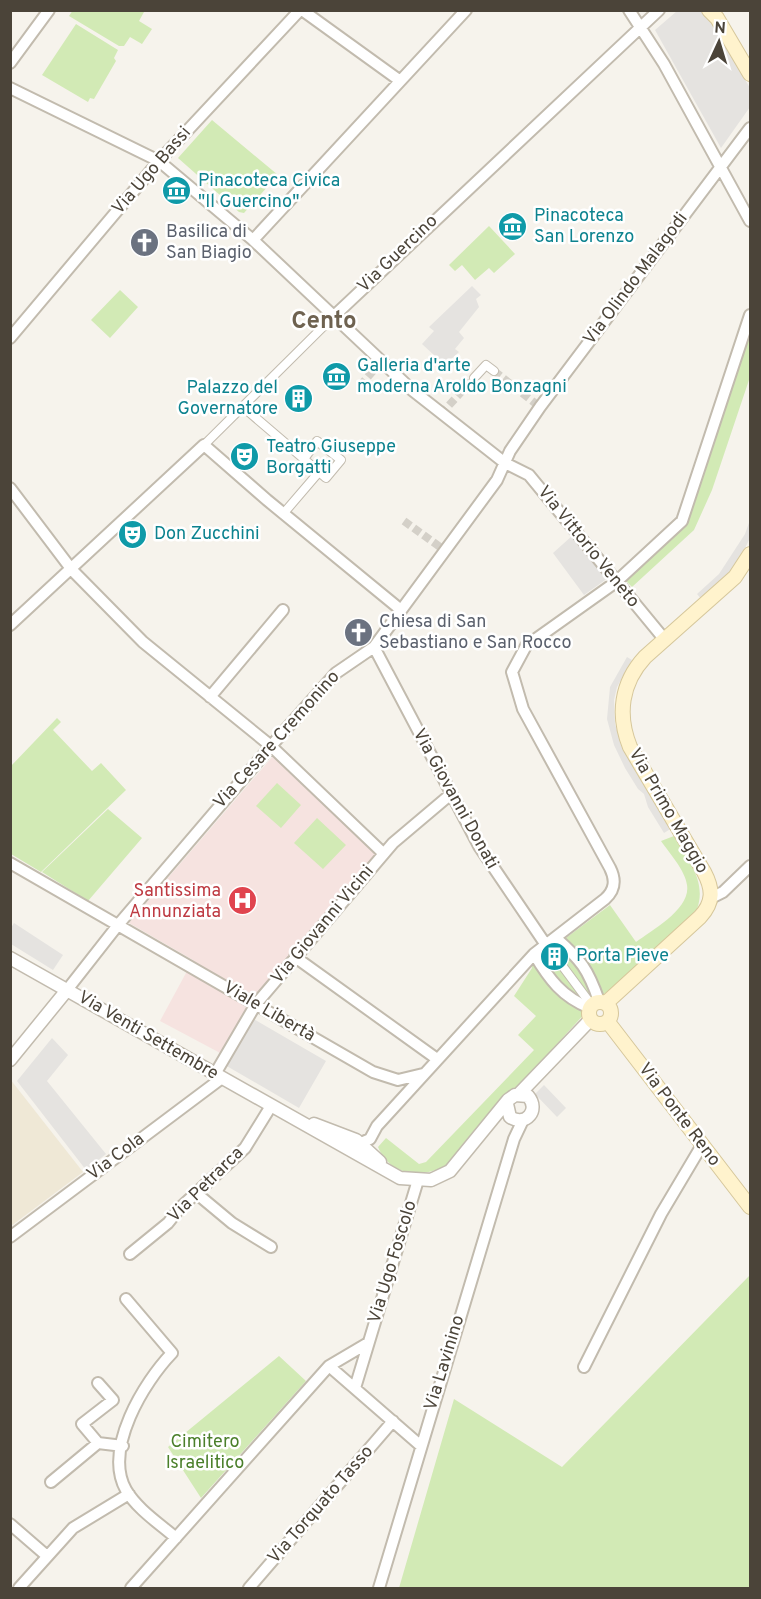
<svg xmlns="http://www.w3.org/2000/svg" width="761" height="1599" viewBox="0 0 761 1599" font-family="Overpass,sans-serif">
<rect width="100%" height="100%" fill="#f6f3ec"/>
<path fill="#efe8d6" d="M10,1079L83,1172L11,1226H10Z"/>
<path fill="#f6e3e0" d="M274,755L380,852L254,997L222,1054L160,1021L193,960L129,923Z"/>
<path fill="#d2eab5" d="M73,10L141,11L144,12L139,21L152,29L142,44L130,37L124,46H119L69,16Z
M76,24L118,50L114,58L116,61L94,99L90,98L88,102L42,75Z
M212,120L278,175L244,213L239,212L178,158Z
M489,226L515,254L494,273L489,268L475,280L462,265L455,271L449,265Z
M120,290L138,307L110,338L91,320Z
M750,334V377L712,490L694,530L632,587L624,579L682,524L699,486Z
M57,718L61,722L53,730L92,771L101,763L126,790L41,872L11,854V766Z
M277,783L301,805L281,828L256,806Z
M108,809L142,838L88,901L42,872Z
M317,818L346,845L323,869L294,843Z
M674,836C688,859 707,882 697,909C673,936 645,960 618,983C608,992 593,1000 587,1011L447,1165C422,1179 390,1176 378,1147L386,1138L419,1164L426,1162L534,1050L518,1035L536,1016L514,996L532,968L531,964L610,905L636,942C652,930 691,909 687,885C685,870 670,854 661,841Z
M750,1275V1588H399L454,1399L562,1467Z
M279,1356L306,1381L201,1498L168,1447Z"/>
<path fill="#e5e3e0" d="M677,11H701L707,15L750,88V107L721,148L655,30Z
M472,286L481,295L476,299L479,307L459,332L464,338L455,349L459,352L440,369L432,361L435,356L422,344L434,331L429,327Z
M750,520V538L744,550L727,576L702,600L697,594L719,574L745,534Z
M573,535L608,578L584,595L553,553Z
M627,657L632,660L617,687L614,700L615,724L622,746L672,828L664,833L648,807L644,794L638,789L625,768L614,745L607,719L610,687Z
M14,923L63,955L53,970L11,944V928Z
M252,1018L326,1061L299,1108L225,1065Z
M52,1038L68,1055L47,1081L106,1154L86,1170L17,1081Z
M544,1085L566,1108L557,1117L535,1094Z"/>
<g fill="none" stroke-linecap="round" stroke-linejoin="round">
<path stroke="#d4d0c8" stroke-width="8" stroke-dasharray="8 4" stroke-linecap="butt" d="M494,371L540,407
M360,386L378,365
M441,414L474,378
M404,521L440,547"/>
<defs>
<path id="pedestrian" d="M474,378L486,365L494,371
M243,407L304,459
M317,441L341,460L326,478L304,459Z
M204,445L334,316
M283,514L319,472
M546,945L552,952
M558,960L587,999"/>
<path id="minor" d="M302,10L399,80
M629,10L664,64L750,221
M10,63L49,10
M10,88L159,161L253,240L412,390L505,463L529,475L665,640
M253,240L466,10
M334,316L659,10
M10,338L159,161L300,10
M10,488L72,570L143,642L271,746L383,853
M10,625L204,445L267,500L401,610
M374,647L479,846L546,945
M210,697L283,610
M10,863L373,1072L398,1080L423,1074
M711,898L723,892L750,866
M556,938C581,960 588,969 599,1001
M534,954C549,979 562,997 590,1008
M295,957L437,1059
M67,990L118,925L271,746L336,673L374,647L497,480L510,451L540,407L750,128
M215,1074L256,1004L393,843L451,794
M354,1146L370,1139L377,1126L534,954L605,899C615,890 616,880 610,868L523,709L512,672L526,646L616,582L682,521L750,315
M196,1193L232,1223L271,1247
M10,1237L222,1078
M130,1254L168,1223L180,1208L245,1148L271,1106
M126,1299L172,1353C144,1382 103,1449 126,1490C137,1509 160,1524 176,1538
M329,1366L421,1446
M584,1367L661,1214L702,1145
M98,1383L113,1400L82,1424L98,1443L123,1446
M355,1388L418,1180
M51,1482L98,1443
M10,1524L47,1556
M19,1588L73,1528L129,1494
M131,1588L329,1366L368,1343
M249,1588L393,1421
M379,1588L514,1139L523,1120"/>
<path id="tertiary" d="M10,958L400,1178L431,1180L450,1171L508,1100L515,1095L528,1096C540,1110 526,1127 510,1117L507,1104
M10,1060L67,990
M519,1094L591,1019
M314,1124L356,1140L380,1162"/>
<path id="secondary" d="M709,10L717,18L750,74
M589 1013a11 11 0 1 1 22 0a11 11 0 1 1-22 0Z
M606,1003L700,917C714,902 713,889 704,872L630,747C617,715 621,683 645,657L735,577L750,554
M608,1022L750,1207"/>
</defs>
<use href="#pedestrian" stroke="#c2bbae" stroke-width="10"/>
<use href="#minor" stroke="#c2bbae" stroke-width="14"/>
<use href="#tertiary" stroke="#c2bbae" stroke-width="15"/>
<use href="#secondary" stroke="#d6c79b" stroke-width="16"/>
<use href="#pedestrian" stroke="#fff" stroke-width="8"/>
<use href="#minor" stroke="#fff" stroke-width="10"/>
<use href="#tertiary" stroke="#fff" stroke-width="12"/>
<use href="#secondary" stroke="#fff3cd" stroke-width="14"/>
</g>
<defs>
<symbol id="museum-disc" viewBox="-11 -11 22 22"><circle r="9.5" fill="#0f9aa8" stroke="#fff"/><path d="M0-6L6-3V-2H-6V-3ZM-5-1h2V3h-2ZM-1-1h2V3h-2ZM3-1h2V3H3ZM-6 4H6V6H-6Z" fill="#fff"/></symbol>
<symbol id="church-disc" viewBox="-11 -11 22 22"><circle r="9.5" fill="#6b7280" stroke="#fff"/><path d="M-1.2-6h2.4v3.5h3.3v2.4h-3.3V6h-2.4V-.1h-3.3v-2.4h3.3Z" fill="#fff"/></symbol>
<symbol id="building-disc" viewBox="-11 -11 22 22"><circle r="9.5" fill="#0f9aa8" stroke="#fff"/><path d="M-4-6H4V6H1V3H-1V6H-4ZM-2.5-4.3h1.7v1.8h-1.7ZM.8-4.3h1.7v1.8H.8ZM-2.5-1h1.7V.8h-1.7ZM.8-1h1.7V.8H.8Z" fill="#fff"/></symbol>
<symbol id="theatre-disc" viewBox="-11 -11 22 22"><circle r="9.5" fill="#0f9aa8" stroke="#fff"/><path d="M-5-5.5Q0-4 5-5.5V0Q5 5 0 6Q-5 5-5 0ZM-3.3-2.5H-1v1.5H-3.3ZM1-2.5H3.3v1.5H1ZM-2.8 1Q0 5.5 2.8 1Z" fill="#fff"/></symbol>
<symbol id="hospital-disc" viewBox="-11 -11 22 22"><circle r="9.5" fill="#e0444e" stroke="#fff"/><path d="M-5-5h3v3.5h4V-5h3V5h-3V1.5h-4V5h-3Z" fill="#fff"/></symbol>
</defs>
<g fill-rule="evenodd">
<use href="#museum-disc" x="160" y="174" width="33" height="33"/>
<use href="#museum-disc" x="496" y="210" width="33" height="33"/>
<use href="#church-disc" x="128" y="226" width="33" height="33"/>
<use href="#museum-disc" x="320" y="360" width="33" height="33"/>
<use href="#building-disc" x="282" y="382" width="33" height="33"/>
<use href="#theatre-disc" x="228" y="440" width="33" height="33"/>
<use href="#theatre-disc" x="116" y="518" width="33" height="33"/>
<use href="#church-disc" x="342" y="616" width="33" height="33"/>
<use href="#hospital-disc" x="226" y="884" width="33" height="33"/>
<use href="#building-disc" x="538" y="940" width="33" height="33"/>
</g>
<g text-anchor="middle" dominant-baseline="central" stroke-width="5" stroke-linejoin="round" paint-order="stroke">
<g font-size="18" fill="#4b4439" stroke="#fff">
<text transform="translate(152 171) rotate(-49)">Via Ugo Bassi</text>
<text transform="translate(398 254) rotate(-44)">Via Guercino</text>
<text transform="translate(636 279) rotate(-53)">Via Olindo Malagodi</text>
<text transform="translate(588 547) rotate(51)">Via Vittorio Veneto</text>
<text transform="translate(277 740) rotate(-48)">Via Cesare Cremonino</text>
<text transform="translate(455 799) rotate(61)">Via Giovanni Donati</text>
<text transform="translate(668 811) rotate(60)">Via Primo Maggio</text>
<text transform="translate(323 925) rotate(-50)">Via Giovanni Vicini</text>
<text transform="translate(269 1012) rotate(30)">Viale Libertà</text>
<text transform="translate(148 1036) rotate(30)">Via Venti Settembre</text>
<text transform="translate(679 1115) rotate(53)">Via Ponte Reno</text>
<text transform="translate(116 1157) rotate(-37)">Via Cola</text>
<text transform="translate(206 1185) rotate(-45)">Via Petrarca</text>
<text transform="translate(393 1262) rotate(-73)">Via Ugo Foscolo</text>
<text transform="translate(445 1363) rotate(-73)">Via Lavinino</text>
<text transform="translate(321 1505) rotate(-49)">Via Torquato Tasso</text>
</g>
<g font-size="18" fill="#0d838f" stroke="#fff" text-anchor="start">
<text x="198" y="181">Pinacoteca Civica<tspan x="198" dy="21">"Il Guercino"</tspan></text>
<text x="534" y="216">Pinacoteca<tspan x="534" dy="21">San Lorenzo</tspan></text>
<text x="357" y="366">Galleria d'arte<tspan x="357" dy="21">moderna Aroldo Bonzagni</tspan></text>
<text x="278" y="388" text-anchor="end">Palazzo del<tspan x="278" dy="21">Governatore</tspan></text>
<text x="266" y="447">Teatro Giuseppe<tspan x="266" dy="21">Borgatti</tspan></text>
<text x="154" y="534">Don Zucchini</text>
<text x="576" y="956">Porta Pieve</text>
</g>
<g font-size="18" fill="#5b616d" stroke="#fff" text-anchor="start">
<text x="166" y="232">Basilica di<tspan x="166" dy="21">San Biagio</tspan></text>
<text x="379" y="622">Chiesa di San<tspan x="379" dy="21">Sebastiano e San Rocco</tspan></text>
</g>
<g font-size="18" fill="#be3a42" stroke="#fff" text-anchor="end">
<text x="221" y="891">Santissima<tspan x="221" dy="21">Annunziata</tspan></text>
</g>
<g font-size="18" fill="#4a7f2a" stroke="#fff">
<text x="205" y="1442">Cimitero<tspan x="205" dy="21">Israelitico</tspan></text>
</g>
<g font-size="24" font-weight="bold" fill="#6e6250" stroke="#fff">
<text x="324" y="322">Cento</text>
</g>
</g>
<rect width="761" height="1599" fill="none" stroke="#4b4439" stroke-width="24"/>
<g transform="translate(719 42) rotate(4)" stroke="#ffffff" stroke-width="4.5" paint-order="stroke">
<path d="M0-4.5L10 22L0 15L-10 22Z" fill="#4b4439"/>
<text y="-9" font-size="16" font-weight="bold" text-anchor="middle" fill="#4b4439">N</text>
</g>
</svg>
